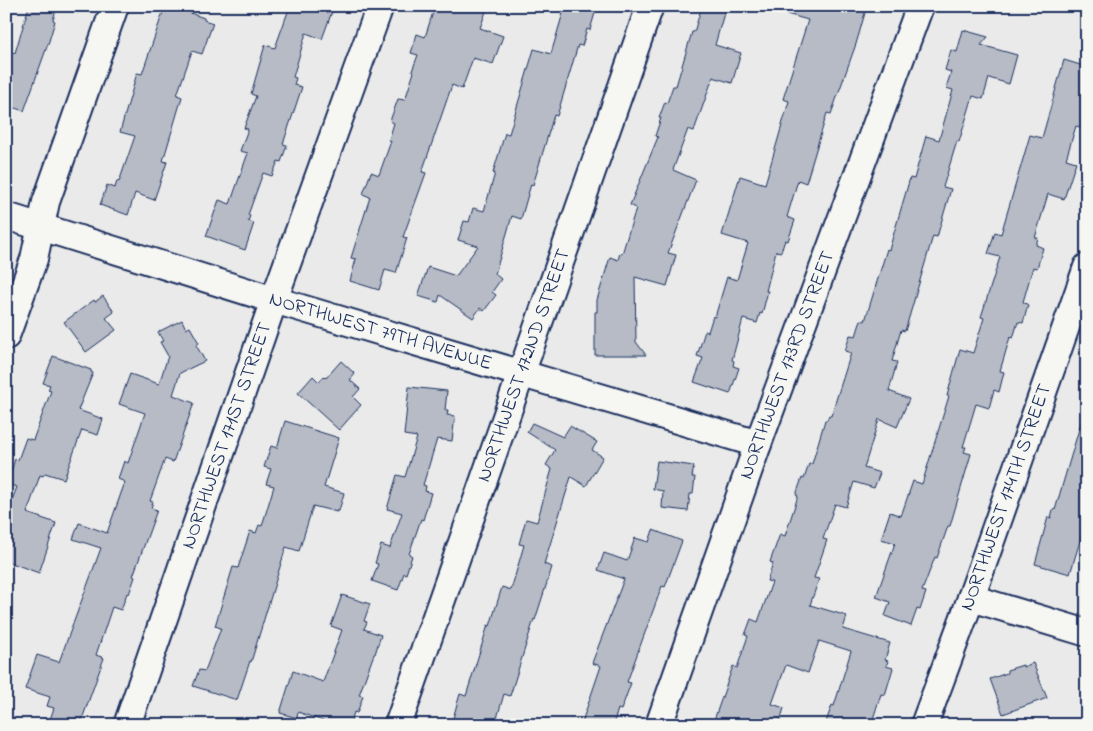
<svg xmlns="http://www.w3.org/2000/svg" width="1093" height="731" viewBox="0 0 1093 731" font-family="'Indie Flower',sans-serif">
<rect width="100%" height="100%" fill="#e9eae9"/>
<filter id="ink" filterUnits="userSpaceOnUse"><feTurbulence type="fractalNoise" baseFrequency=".02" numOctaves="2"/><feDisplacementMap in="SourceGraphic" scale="10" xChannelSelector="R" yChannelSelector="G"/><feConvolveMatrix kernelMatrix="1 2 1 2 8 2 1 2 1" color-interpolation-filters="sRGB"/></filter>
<g filter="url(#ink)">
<path fill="#b6bbc6" stroke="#1b2f5e" d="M29,6H57L53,20L55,21L49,41L24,111L6,105V50L15,53Z
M165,6H171L204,18V20L213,23L202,54L192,51L177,95L182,97L163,161L167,162L154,200L135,193L128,215L100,205L107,185L115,188L117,181L119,182L135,136L120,132L137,73L142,74Z
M290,6H334L322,39L306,33L293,77L296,78L294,85L302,87L283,144L287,145L281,162L278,161L272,176L263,173L248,215L250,216L248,221L254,223L245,250L206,236L219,200L230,204L248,153L240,151L248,129L244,128L256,96L251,94L265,45L275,48Z
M435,6H488L480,28L503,36L493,64L473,58L462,89L452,85L422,172L426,173L403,237L407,238L396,273L385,270L379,290L350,281L356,259L351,258L370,197L363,194L371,172L379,175L391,141L389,140L394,123L390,121L398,99L405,100L414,72L412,71L418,55L411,53L417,34L425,37Z
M565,6H594L592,12L595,13L590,30L587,29L582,46L578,45L557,116L554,115L533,185L531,184L521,219L512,216L495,274L501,279L492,292L496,295L484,311L480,308L473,318L440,295L438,302L418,296L428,267L456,276L478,246L458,240L464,221L469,222L473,208L484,211L495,173H493L505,133L509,134L534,49L551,54Z
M702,6H726L715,45L741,53L732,83L713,77L695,128L694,131L688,129L673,170L696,180L668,253L676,255L667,286L635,277L636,342L646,355H595V312H597V300L610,257L618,260L620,253L622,254L636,208L630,205L658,137L655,136L661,118H659L665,102L667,103L673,86H676L692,32H694Z
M776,6H867L856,44L831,114L827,113L806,183L798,180L787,217L795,220L788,241L785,240L781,252L776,251L766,291H768L762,314L760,313L757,323L743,319L732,360L734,361L733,366L739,368L730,394L694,382L703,358L697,356L705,331L708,332L713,316L715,317L727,277L737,280L748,243L722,235L740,176L765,184L789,101L783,99L808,20L776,11Z
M963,30L988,37L981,45L1017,55L1009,84L989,78L983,99L973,96L959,142L957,141L943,187L951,189L937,237L933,236L905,331L901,330L892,361L897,362L889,391L909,399L897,427L879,419L864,468L880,473L874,488L854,482L846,507L835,504L823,539L827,540L814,578L819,579L810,605L847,616L843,629L890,643L885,660L888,661L886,666L893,668L885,695L881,694L871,725H825L832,705L834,706L851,651L819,641L808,673L786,665L772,704L784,708L779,725H728L714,720L733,666L737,668L748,636L745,635L751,619L758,622L772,582L767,581L773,563L770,562L780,534L785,536L798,496L796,495L802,478L804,479L809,464H812L825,420H827L829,415L831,416L851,353L845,351L850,335L856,336L861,320L865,321L887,249L889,250L910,178L914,179L926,136L939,140L953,90L946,88L951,72L945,70L951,50L957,52Z
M1064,60L1087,67V129L1076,126L1066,159L1076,162L1064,199L1048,194L1035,238H1038L1036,245L1043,248L1037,268L1033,267L1023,302L1028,305L1023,323L1018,322L1013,338L1010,337L1000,371L1004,372L999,392L994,390L989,408L976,404L963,447H966L964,452L971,454L950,526H948L937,558L935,557L922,591L926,592L920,610L917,609L911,626L885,616L890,602L876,597L895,543L881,539L890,512L901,516L913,481L922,484L949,396H947L960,349L973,353L984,318L981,317L1000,257L988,254L995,232L1001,234L1030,135L1042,138Z
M103,296L114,312L106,318L116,330L86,352L64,322L94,300L95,302Z
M182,320L186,329L190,327L199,343L196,345L205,361L180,373L173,395L194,403L173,462L165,459L150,501L153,502L151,508L157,510L133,576L135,577L129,594L127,593L121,610L112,607L96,655L104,658L80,725H48L54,708L47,706L50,697L25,689L37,655L59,662L101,548L73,539L79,523L107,533L125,482L118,479L124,461L128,463L145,413L119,404L130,374L159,384L168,356L160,342L163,341L158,332Z
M53,356L91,370V372L93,373L78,410L103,419L98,435L82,430L64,479L45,473L43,476L40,475L27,513L56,523L39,573L6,561V516L17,487L7,484L15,459L18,460L26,438L33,440L51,391L48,390L50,385L43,383Z
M341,361L355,374L350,380L360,389L353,397L361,405L339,430L298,393L313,376L319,382L324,376L326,378Z
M409,387L447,391L445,410H448L447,415L455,416L452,441L437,439L423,485L426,486L425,491L431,493L423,520L421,519L409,554L412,556L406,574L404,573L398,590L372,581L378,564L375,563L381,545L390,548L402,513L387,509L397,475L405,477L417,437L404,435Z
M1082,419L1087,420V518L1070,574L1035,564L1048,517L1051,518L1053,509L1055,510Z
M285,421L339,438L324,487L344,493L339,511L337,510V512L313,506L299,551L286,547L251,662L250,661L237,700L193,686L199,670L205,671L221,628L215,626L233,567L238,568L250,531L256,533L259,525L262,526L274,486L266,484L271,469L264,467L271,446L277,448Z
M532,423L563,437L570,426L597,442L592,450L603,457L586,486L571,477L544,564L552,567L535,620L534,619L510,696L504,694L495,725H451L460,694L466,696L488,625L490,626L502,587L511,590L524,545L519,544L526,519L537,522L552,469L546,465L555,450L527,432Z
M657,461L694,466L692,477H695L693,494H690L688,511L662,508L663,491L653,489Z
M653,530L682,541L665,587L662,586L627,682L631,683L621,710L618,709L613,725H581L601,666L592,663L624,579L598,570L604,553L627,561L635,538L649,542Z
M342,595L370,604L364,621L367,622L364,629L381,635L375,654H374L359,695L363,696L357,713L354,712L350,725H334L298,712L297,718L280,713L293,671L323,682L342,630L331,626Z
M1033,663L1047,698L1003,714L990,679L1007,673V670L1023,665V667Z"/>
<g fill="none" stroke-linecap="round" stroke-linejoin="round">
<defs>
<g id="minor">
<path id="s1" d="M6,216L274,300L758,444"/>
<path d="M6,336L34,259L46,202L115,6"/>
<path d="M971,598L1087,633"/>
<path id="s2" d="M127,725L274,300L380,6"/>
<path id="s3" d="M398,725L650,6"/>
<path id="s4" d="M659,725L758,444L920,6"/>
<path id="s5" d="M924,725L971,598L1087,267"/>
</g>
</defs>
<use href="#minor" stroke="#1b2f5e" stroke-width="30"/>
<use href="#minor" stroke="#f6f6f2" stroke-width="26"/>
</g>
</g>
<g text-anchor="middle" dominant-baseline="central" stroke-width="4" stroke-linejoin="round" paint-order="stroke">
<g font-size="20" fill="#1b2f5e" stroke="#f6f6f2">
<text stroke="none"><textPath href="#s1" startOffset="392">NORTHWEST 79TH AVENUE</textPath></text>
<text stroke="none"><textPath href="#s4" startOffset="382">NORTHWEST 173RD STREET</textPath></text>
<text stroke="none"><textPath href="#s3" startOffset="381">NORTHWEST 172ND STREET</textPath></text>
<text stroke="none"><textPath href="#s2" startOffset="306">NORTHWEST 171ST STREET</textPath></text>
<text stroke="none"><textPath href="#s5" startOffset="242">NORTHWEST 174TH STREET</textPath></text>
</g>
</g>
<rect width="1093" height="731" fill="none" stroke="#f6f6f2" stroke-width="25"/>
<rect x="12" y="12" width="1068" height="706" fill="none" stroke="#1b2f5e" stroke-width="2" filter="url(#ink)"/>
</svg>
